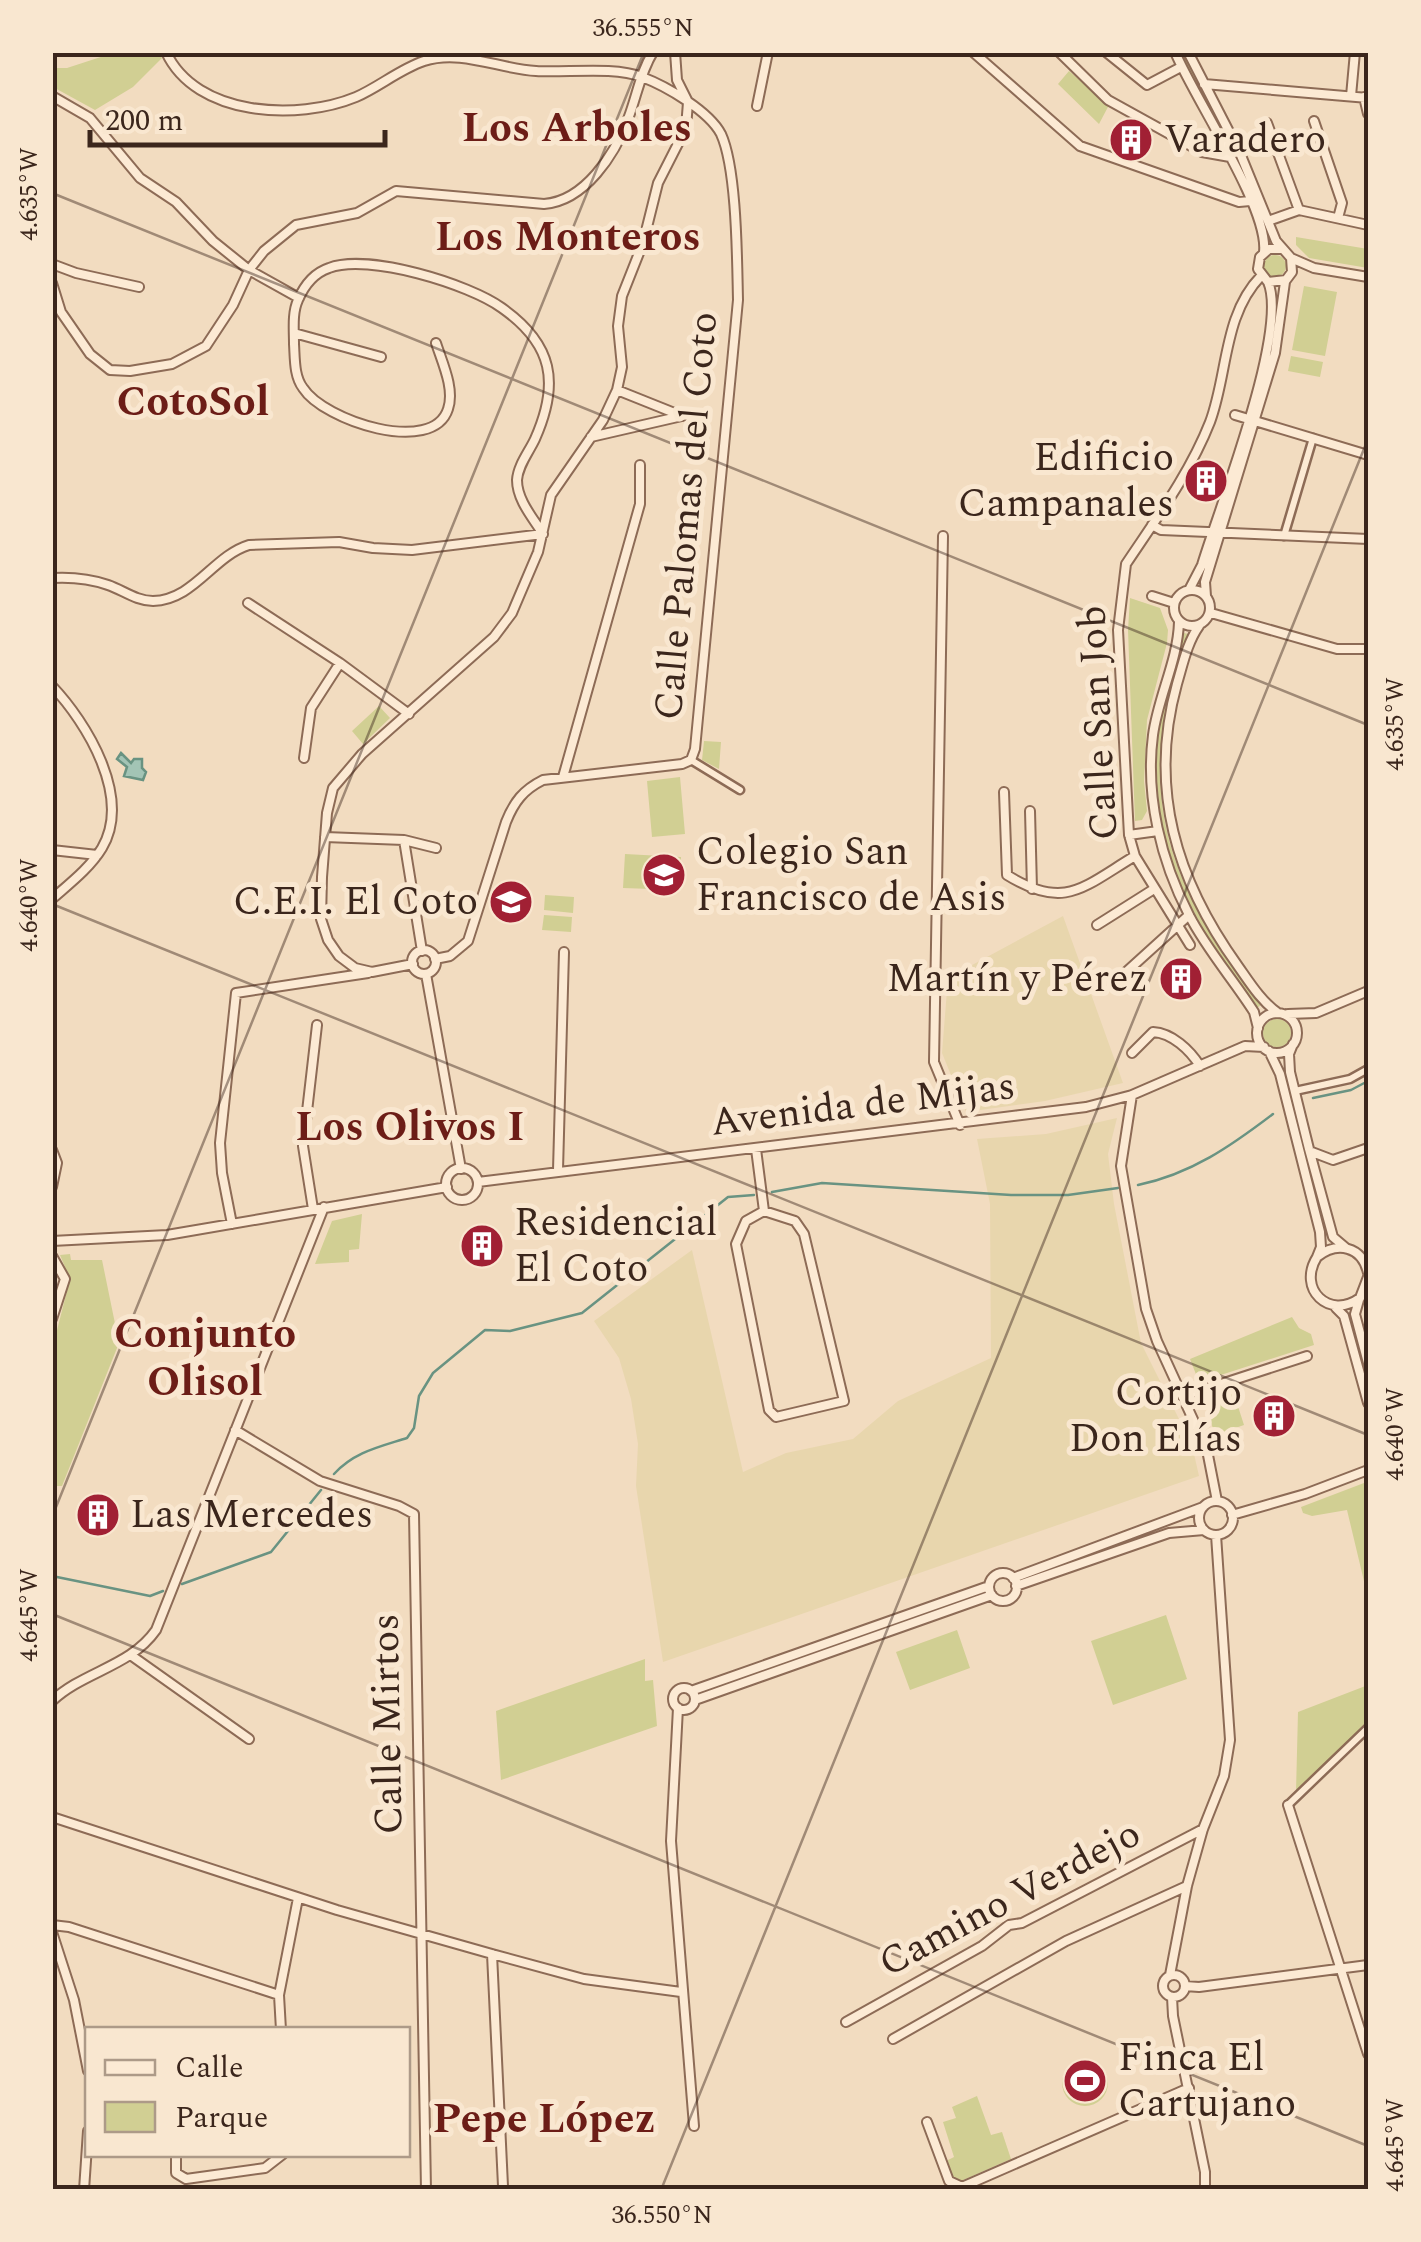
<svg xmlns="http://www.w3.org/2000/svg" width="1421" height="2242" viewBox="0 0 1421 2242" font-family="Spectral,serif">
<rect width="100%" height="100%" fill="#f2dcc0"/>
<path fill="#e8d6ad" d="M1063,916L1123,1083L1045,1101L966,1112L942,1053L948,978Z
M1117,1118L1108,1154L1114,1204L1141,1343L1192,1445L1199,1476L663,1662L636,1486L638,1444L631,1399L619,1358L594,1321L692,1250L743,1472L786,1453L853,1439L898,1401L991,1358L990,1204L977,1139L1046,1134Z"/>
<path fill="#d1cf93" d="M113,53H159L162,58L133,87L95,110L53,87V68H67Z
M1179,53H1183L1235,154L1269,232Z
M1069,71L1109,105L1099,124L1058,84Z
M1296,237L1368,249V268L1309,258L1296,245Z
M1264 266a11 11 0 1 1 22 0a11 11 0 1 1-22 0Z
M1304,286L1337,292L1325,356L1292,350Z
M1291,356L1323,362L1320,377L1288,371Z
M1130,598L1160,608L1168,630L1167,643L1147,720L1144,781L1147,811L1142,820L1135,821L1128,630Z
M1184,633L1188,634C1177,669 1165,703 1162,739C1150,848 1199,922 1261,1005L1257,1008C1196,925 1146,848 1157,739C1161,703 1174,668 1184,633Z
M379,706L390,718L363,744L352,731Z
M704,741L721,742L719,769L702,760Z
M680,777L685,834L652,837L647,781Z
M625,854L681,857L679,890L623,888Z
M545,895L574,897L573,913L544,910Z
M544,915L572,917L571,932L542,930Z
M1263 1033a14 14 0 1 1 28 0a14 14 0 1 1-28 0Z
M362,1214L359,1249L349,1250V1262L315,1264L332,1221Z
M70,1254L71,1260H102L119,1343L62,1486H53V1346L70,1279L60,1255Z
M1292,1317L1299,1328L1311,1334L1314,1345L1199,1382L1190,1359Z
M1233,1391L1244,1425L1215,1435L1204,1400Z
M1364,1483L1368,1485V1598L1347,1510L1312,1516L1303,1513L1301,1507Z
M1166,1615L1187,1679L1113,1705L1091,1641Z
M957,1630L970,1668L910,1690L896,1652Z
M645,1659V1681L653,1680L657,1726L501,1780L496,1711Z
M1368,1685V1722L1296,1792L1298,1712Z
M1062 2083a23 23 0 1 1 46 0a23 23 0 1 1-46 0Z
M977,2096L991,2135L1002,2132L1011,2159L961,2181L953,2178L946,2161L954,2157L943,2122L956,2118L952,2107Z"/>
<path fill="#a3c4b5" stroke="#699382" stroke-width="2.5" d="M121,753L131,763L134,759H142V768L146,772L143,780L124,776L127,767L117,759Z"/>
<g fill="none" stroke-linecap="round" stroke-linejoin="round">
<path stroke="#699382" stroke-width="2.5" d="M1313,1098L1351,1090L1368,1081
M1138,1185C1191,1174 1231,1146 1273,1114
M772,1192L822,1183L1011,1195H1068L1118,1188
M334,1474C354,1452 379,1447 407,1438L414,1428L419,1396L433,1373L485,1330L510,1331L582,1313L728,1197L754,1195
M52,1576L150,1596L163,1591
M182,1584L271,1552L321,1490"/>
<defs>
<path id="pedestrian" d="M1284,536L1313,438
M691,760L740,790
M1295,1091L1350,1079L1368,1069
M1288,1805L1368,1728"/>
<path id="minor" d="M166,52C196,117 298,121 356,97C379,87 400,69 424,61C461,49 499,69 536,71C566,73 614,66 642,77C666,86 709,111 721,134C737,169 737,260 738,300L695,749L691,760L682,764L543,780C523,790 514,802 506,822L468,941L450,956L435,959
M675,52L677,80L688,102
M973,52L1080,146L1239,202L1250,201
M1059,52L1108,100L1202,152L1230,157
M1106,52L1147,85L1181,67
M1175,52C1194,98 1269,208 1264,252
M1188,52L1240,153L1276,241L1291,258L1292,272L1286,280L1268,282L1258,269L1260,257L1269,249H1283
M1204,84L1368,98
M52,96L90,118L140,178L176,202L213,241L249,270L299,298
M1351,96L1355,52
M1364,97L1368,114
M757,106L768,52
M1314,121L1342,203L1338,218
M1267,123L1299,210
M1268,221L1299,210L1368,225
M1291,258L1314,268L1368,277
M52,264L76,273L139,287
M52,283L61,312L90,354L110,370L130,371L172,364L206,346L233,305L249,270L264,251L296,225L357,213L396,191L544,204C585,201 615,154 628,119C637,96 640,73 653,52
M294,333L381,357
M617,390L682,416
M1235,415L1368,455
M591,437L682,416
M1152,525L1161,530L1368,539
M943,536L934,1062L960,1125
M52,578C70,577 91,579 108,585C123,590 136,601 153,601C194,600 213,556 249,545L339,542L373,548L412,550L543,534C533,518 517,500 517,480C518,465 529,452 535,439C560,383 553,344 502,308C469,284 368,253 329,268C314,273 304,286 298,300C292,313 294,330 294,344C295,359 294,376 303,388C324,421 433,456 448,409C455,389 442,362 436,343
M1174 608a18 18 0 1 1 36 0a18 18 0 1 1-36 0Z
M1189,590L1202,565C1219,508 1289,331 1268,282
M1152,596L1174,603
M1206,596L1205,582L1275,353L1285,282
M248,603L340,663L409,714
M1211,613L1337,649H1368
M1179,622C1178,660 1158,697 1153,735C1145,796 1161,861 1189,915C1207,950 1233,979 1254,1012L1258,1028
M1199,626C1187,643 1183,664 1177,684C1148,788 1176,880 1238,966C1250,983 1261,1001 1278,1013
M52,686C87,723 132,797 102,848C90,868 69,884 52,899
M304,758L311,708L340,663
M563,777L640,504V465
M1004,792L1007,875C1065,911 1083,887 1135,856
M1030,811L1032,889
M1129,835L1158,831
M325,837L404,840L422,951
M404,840L436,848
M52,850L97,855
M1097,925L1154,889
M1190,945L1135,856L1129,835L1118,630L1126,564C1156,519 1190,473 1210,422C1228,374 1223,315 1261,276
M412 962a12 12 0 1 1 24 0a12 12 0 1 1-24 0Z
M413,964L372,972L355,968L339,956L328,940L321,919L322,877L327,813L333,788L362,754L494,637L512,613L538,552L551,495L603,420L617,390L622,367L618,326L622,296L643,243L658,183L686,128L688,102
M426,974L461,1169
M1114,983L1189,915
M1257 1033a20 20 0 1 1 40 0a20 20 0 1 1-40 0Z
M1288,1014L1316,1013L1368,991
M1293,1044L1289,1054L1290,1072L1309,1149L1333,1237L1346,1248
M1269,1051L1280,1074L1320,1232L1321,1247L1317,1257
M1132,1053L1153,1032C1172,1033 1190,1050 1200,1066
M1132,1095L1121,1166L1146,1309L1157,1341L1207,1450L1217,1501
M756,1149L764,1211
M52,1150L57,1163L52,1187
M1312,1152L1333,1160L1368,1148
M446 1184a16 16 0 1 1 32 0a16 16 0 1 1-32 0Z
M558,1170L564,952
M478,1182L1086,1107L1132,1095L1245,1046L1264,1047
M313,1209L303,1146L317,1025
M764,1211L795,1221L804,1234L844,1401L776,1417L769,1410L736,1244L746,1221Z
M232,1224L222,1173L220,1143L236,993L368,973
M52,1241L167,1235L447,1187
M52,1256L65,1279L52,1319
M1368,1273C1362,1246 1337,1241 1317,1257C1297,1289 1329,1320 1360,1298L1368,1277
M1359,1300L1355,1314L1368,1363
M1336,1308L1344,1316L1368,1403
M1184,1396L1307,1356
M235,1430L320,1481L399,1506L414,1514L426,2190
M1199 1518a17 17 0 1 1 34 0a17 17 0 1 1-34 0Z
M1232,1515L1305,1494L1368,1470
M989 1587a14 14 0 1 1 28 0a14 14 0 1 1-28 0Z
M1013,1578L1203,1507
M1016,1586L1169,1533L1204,1530
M132,1656L249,1739
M673 1699a11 11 0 1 1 22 0a11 11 0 1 1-22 0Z
M691,1691L989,1586
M695,1700L992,1595
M52,1701C84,1671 130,1667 156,1630L324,1207
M678,1708L671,1841L694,2126
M1288,1805L1368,2054
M52,1817L337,1910L492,1954L584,1979L681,1992
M52,1925L69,1927L279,1995
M52,1932L74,2000L88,2071
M492,1954L503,2186
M1163 1986a11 11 0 1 1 22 0a11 11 0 1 1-22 0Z
M1170,1975L1187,1886L1203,1829L1224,1776L1230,1740L1216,1535
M1185,1986L1199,1987L1368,1965
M1172,1997L1173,2016L1205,2172V2190
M846,2022L982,1946L1009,1925L1022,1923L1203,1829
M281,2030L279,1995L298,1898
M893,2039L1066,1941L1187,1886
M927,2122L949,2181L962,2187L1189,2088
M176,2154V2173L186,2179L265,2168L283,2154
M84,2190L88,2131"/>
</defs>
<use href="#pedestrian" stroke="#8d6b56" stroke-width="11"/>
<use href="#minor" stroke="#8d6b56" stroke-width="12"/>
<use href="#pedestrian" stroke="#fcead4" stroke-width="6"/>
<use href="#minor" stroke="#fcead4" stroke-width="8"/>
</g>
<path fill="none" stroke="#3b261c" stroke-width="2.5" stroke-opacity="0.45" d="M52,193L1368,725M52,904L1368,1435M52,1517L644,52M52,1614L1368,2146M661,2190L1368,439"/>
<defs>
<symbol id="building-disc" viewBox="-11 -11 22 22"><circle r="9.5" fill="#a12034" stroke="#f9e7d0"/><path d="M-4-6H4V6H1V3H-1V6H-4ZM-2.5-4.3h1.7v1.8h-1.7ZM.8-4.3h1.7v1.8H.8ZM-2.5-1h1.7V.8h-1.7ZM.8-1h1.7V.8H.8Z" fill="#fff"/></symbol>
<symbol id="school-disc" viewBox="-11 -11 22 22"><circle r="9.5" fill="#a12034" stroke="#f9e7d0"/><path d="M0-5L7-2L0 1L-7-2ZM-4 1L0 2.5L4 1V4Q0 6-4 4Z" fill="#fff"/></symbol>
<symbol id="stadium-disc" viewBox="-11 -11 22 22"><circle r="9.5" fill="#a12034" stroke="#f9e7d0"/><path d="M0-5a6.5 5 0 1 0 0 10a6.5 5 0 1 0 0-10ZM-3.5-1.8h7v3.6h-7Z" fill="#fff"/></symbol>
</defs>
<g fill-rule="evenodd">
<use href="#building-disc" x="1106" y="115" width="50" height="50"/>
<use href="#building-disc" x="1181" y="456" width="50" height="50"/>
<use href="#school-disc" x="639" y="850" width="50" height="50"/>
<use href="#school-disc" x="486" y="877" width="50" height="50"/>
<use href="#building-disc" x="1156" y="954" width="50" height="50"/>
<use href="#building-disc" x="457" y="1221" width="50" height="50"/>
<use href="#building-disc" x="1249" y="1391" width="50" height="50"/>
<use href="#building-disc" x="73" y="1490" width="50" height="50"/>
<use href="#stadium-disc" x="1060" y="2056" width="50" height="50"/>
</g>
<g text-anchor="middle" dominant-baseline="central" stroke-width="10" stroke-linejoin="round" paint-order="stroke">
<g font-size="40" fill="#3b261c" stroke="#f9e7d0" text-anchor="start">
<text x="1164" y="140">Varadero</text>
<text x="1174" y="458" text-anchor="end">Edificio<tspan x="1174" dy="46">Campanales</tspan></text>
<text x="696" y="852">Colegio San<tspan x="696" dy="46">Francisco de Asis</tspan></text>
<text x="478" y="902" text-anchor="end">C.E.I. El Coto</text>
<text x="1148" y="979" text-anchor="end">Martín y Pérez</text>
<text x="514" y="1223">Residencial<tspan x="514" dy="46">El Coto</tspan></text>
<text x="1242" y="1393" text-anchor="end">Cortijo<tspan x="1242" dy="46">Don Elías</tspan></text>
<text x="130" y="1515">Las Mercedes</text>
<text x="1118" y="2058">Finca El<tspan x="1118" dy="46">Cartujano</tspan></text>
</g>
<g font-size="40" fill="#3b261c" stroke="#f9e7d0">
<text transform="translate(687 516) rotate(-85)">Calle Palomas del Coto</text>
<text transform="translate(1099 723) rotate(-93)">Calle San Job</text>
<text transform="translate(863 1105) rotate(-7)">Avenida de Mijas</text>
<text transform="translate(388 1724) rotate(-91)">Calle Mirtos</text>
<text transform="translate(1010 1899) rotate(-28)">Camino Verdejo</text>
</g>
<g font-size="42" font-weight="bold" fill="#6c1d17" stroke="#f9e7d0">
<text x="577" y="128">Los Arboles</text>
<text x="568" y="237">Los Monteros</text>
<text x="193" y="402">CotoSol</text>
<text x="410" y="1127">Los Olivos I</text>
<text x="205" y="1334">Conjunto<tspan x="205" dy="48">Olisol</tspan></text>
<text x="544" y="2119">Pepe López</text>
</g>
</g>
<rect width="1421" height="2242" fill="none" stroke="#f9e7d0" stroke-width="110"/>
<rect x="85" y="2027" width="325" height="130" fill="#f9e7d0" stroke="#ad9a88" stroke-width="2.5"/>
<rect x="105" y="2060" width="50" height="15" fill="#fcead4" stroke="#ad9a88" stroke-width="2.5"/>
<text x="175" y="2077" font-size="30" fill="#3b261c">Calle</text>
<rect x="105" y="2102" width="50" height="30" fill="#d1cf93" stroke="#ad9a88" stroke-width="2.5"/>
<text x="175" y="2127" font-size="30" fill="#3b261c">Parque</text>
<path d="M90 130v15h295v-15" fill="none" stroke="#3b261c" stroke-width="5"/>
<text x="105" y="130" font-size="30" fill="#3b261c" stroke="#f9e7d0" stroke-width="8" paint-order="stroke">200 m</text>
<rect x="55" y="55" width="1311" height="2132" fill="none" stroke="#3b261c" stroke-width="4"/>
<g font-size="25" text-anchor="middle" fill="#3b261c">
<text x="643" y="36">36.555°N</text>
<text transform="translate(28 194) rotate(-90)" y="9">4.635°W</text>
<text transform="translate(1394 724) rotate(-90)" y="9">4.635°W</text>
<text transform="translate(28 905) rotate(-90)" y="9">4.640°W</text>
<text transform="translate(1394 1434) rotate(-90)" y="9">4.640°W</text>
<text transform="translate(28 1615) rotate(-90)" y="9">4.645°W</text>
<text transform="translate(1394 2145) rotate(-90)" y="9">4.645°W</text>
<text x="662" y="2223">36.550°N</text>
</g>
</svg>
